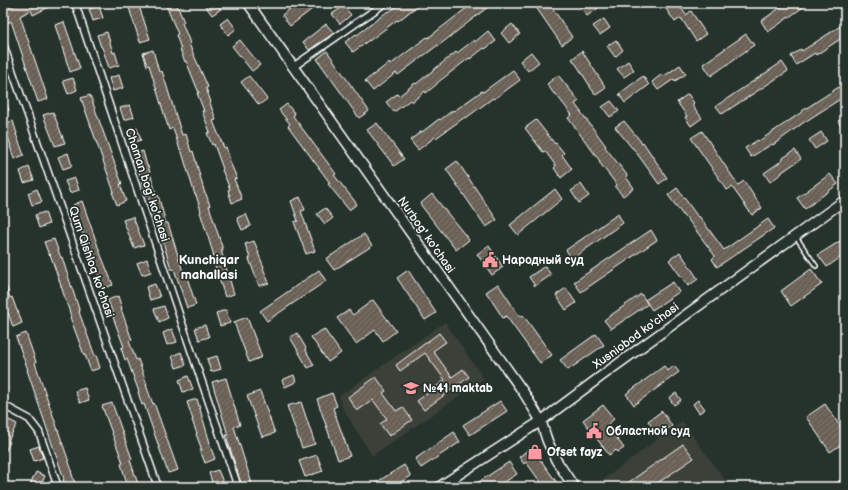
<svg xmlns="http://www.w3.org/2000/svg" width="848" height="490" viewBox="0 0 848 490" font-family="'Balsamiq Sans',sans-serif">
<defs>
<pattern id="building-hatch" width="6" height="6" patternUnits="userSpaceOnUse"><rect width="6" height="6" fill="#6a6054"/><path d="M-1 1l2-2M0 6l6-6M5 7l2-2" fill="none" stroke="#80786e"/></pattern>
</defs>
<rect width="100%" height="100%" fill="#26332d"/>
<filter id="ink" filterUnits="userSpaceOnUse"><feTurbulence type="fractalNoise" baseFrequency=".025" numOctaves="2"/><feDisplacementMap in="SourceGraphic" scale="8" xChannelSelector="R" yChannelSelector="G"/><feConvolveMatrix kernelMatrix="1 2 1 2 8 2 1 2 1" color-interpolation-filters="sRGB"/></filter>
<g filter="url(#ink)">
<path fill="#3a4039" d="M445,322L484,379L372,456L342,407L339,396Z
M682,421L730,487H595V486Z"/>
<path fill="url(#building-hatch)" stroke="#fff" d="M19,3H57L33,15L31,10L20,16L48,99L38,102L11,21L6,24L3,18V12Z
M128,3H138L150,39L140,42L130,11Z
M165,3H176L184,22L182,23L190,43L189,44L208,87L206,88L211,102L210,103L216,120L213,121L224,148L226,147L230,160H229L237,178L234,179L242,199L232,203L228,190L230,189L222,170L223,169L214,144L212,145L207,133L210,132L202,111H204L197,93H199L186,61L185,62L180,49H181L176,35L178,34Z
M203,3H216L221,9L212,15Z
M297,3H320L290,26L282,15Z
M401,3H421L398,21L397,20L369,41V40L353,52L345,42L356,34L357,35L388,11L389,12Z
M473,3H493L438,46V45L398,75L396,73L373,91L365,81L389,63L390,65L427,37L428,38Z
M533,3H549L572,37L562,45Z
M578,3H594L598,8L587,16Z
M662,3H678L686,15L691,11L706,34L696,41L681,18L675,22Z
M787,3H809L768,32L761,21Z
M99,6L103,18L93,21L89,9Z
M344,6L351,15L340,24L332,14Z
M228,18L236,29L228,35L220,24Z
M604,19L610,28L600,35L593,26Z
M64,22L80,68L70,72L55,25Z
M845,23V36L816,55L815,53L796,65L791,56L801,49L802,51Z
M326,24L334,33L309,50L303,42Z
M512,24L520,34L509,43L501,33Z
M488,31L496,41L485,49L484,48L470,59L469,58L437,83V84L426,93L425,91L412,102L410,100L394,112L386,102L397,94L399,96L415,83L416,84L456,52L457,53L474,40L475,42Z
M107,32L113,53L115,52L119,65L109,68L102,47H101L97,35Z
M746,34L754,45L711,76L703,64Z
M240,40L260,65L252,71L232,46Z
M616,40L623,50L615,57L607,46Z
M153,50L159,72L162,71L182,135L186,134L191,152L193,151L205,194H206L210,206H209L219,237L223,250H221L234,294L225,297L212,256H214L209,240L200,212L201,211L196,195H195L181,149L180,150L173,128L169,130L149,65L147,66L143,53Z
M327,51L369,111L359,118L317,59Z
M582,51L606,88L596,95L590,87V86L578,67L572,59Z
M531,52L539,62L528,71L520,61Z
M628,61L634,70L624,77L617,69Z
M782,62L788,71L722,114L716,106Z
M680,65L686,74L675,81L674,79L658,90L652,82L662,74L664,76Z
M513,70L520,80L494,99L493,98L466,118L465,117L436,138L435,137L418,150L410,140L422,131V132L439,119L440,120L453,110L454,111L482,91L483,92Z
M119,75L123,88L113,91L109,78Z
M558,75L579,101L575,104L606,146L605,147L627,175L626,177L634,188L623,196L615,187L617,185L599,162L600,161L568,118L572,115L555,93L554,94L547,84Z
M249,76L267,99L259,105L241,82Z
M643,76L649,85L625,103L619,94Z
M73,78L77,90L68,94L63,81Z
M845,83V96L803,123L773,145L772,144L751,157L745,148L758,140L759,141L802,112V111Z
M688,94L694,103L692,105L702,118L691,126L685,117L687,116L677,102Z
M3,95H4L9,110L3,113Z
M90,95L122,184H120L126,201L117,205L112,192H114L81,98Z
M611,101L619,111L610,117L602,107Z
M287,104L295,114L293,116L336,174L334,175L357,204L349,210L328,184L330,183L288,126L290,124L279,110Z
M130,105L134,117L124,120L120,108Z
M53,112L65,143L55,146L43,115Z
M845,117V133L838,121Z
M536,120L555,144L556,143L564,153L562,155L572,169L561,178L554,168L556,166L545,151L543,152L525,128Z
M13,121L17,134H16L24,155L14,159L10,146H11L3,124Z
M624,121L642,143L643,142L667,178L659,184L633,148H632L615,127Z
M377,123L404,159L394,166L367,130Z
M137,128L141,140L131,143L127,131Z
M702,131L738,185L744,181L762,208L752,215L732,187L727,190L691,138Z
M821,132L827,141L815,149L809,140Z
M795,150L801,159L782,172V173L770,182L764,173L783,160V158Z
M143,151L147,166H148L157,196L158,195L166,223H168L183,272L185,271L196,305L187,308L174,269H171L158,224H156L148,196H147L133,154Z
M68,153L72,166L63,169L58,157Z
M457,161L497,220L486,227L446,169Z
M29,167L34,180L24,183L20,171Z
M830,174L838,184L805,209L797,198Z
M75,178L79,190L70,193L65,181Z
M581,184L589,196L579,203L571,191Z
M677,188L698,217L699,216L724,250L768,219L774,228L717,267L712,259L715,256L686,217L685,218L668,195Z
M37,189L42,202L32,205L28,193Z
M555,189L562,199L518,235L510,225Z
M432,194L469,240L456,250L420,204Z
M300,197L305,210L301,211L315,251L306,254L294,222L298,221L291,201Z
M82,201L101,255L113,285L103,288L97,271H96L73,205Z
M325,208L333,218L325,224L317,214Z
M45,212L49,224L39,228L35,215Z
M246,214L251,226L242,230L237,218Z
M618,214L623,223L572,259L566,250Z
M133,217L144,245L134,248L123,220Z
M651,230L657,240L581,292L574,282Z
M364,234L372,246L334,270L326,259Z
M54,239L61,258L62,257L66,270L80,312H79L95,356L96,355L100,368L91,371L85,355H84L70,317L71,316L57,274L50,254L49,255L44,242Z
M254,241L259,253H258L264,267L263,268L269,283L259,286L249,259L250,258L245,244Z
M840,241L845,248V254L827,267L818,255Z
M489,246L503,267L492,275L477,254Z
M680,252L698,279L688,286L669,260Z
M147,259L151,272L142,275L137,263Z
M545,266L551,275L535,286L529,277Z
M811,269L822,284L791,306L781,291Z
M319,270L326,281L267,321L260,311Z
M408,270L436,313L425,320L397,278Z
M3,279H4L10,298L12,297L17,311H18L22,323L13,327L8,313H7L3,303Z
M673,282L679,292L652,310L645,300Z
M155,284L160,297L150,300L146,287Z
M498,284L520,317L523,315L552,355L540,363L506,316L503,318L486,292Z
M566,288L576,303L566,310L556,295Z
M641,294L648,304L611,329L604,320Z
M118,296L122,309H121L132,340L129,341L136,360L138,359L147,385H146L153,404L154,403L178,470L168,473L144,404L142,405L138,392H139L127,359L125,360L121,348L124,347L113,317H114L108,300Z
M373,300L396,331L383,341L375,330L356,344L337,318L349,310L353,315Z
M164,306L168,318L159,322L154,309Z
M226,310L230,323L220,326L216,313Z
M247,317L262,357L249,362L234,322Z
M205,325L209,337L199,340L195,328Z
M172,329L177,342L167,345L163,333Z
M324,329L341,353L328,362L311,337Z
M26,333L36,362L35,363L72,471H71L76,487H65L63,480L64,479L27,370H28L16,337Z
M297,333L306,348L305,349L314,365L308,368L302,358L290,337Z
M439,333L446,342L433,351L452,377L463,369L469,377L424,410L417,401L445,380L425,353L400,371L396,365Z
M596,334L604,345L568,370L560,360Z
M181,352L186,365L176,368L172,356Z
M217,356L221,369L211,372L207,359Z
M664,366L668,371L674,366L679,372L634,405L626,394Z
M294,375L296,382L285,387L282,380Z
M188,376L193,389L183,392L179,380Z
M376,377L386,391L383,393L396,411L403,407L412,420L389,436L380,424L387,419L373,400L357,411L348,397Z
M226,378L240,425L234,427L253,487H242L226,435H228L212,382Z
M85,388L89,400L80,403L75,391Z
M260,391L275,433L262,437L247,396Z
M332,393L337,406L333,408L350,456L338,460L317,399Z
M676,393L681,400L674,405L669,398Z
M197,399L210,443H209L215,459L205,463L200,450H202L196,434H197L192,420H193L187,402Z
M698,400L705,409L699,413L693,404Z
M500,401L507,411L470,435L463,425Z
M301,402L315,444L302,448L287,406Z
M112,403L132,459L130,460L139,487H128L121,464L123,463L102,406Z
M825,404L845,433V442L830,452L806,417Z
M603,405L614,419L607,425L624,448L618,452L616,450L609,455L583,420Z
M662,411L672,426L658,436L648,421Z
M7,419L17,424L8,441L10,442L3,456V428Z
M454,432L460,442L421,468L415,459Z
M683,444L694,458L652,487H622Z
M39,446L43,458L34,461L30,449Z
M530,448L537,455L560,487H544L526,462L524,464L519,457Z
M317,455L323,471L305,477L299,461Z
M509,462L517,474L497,487H471Z
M404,465L411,476L393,487H369Z
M218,470L223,482L213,485L209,473Z
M36,472L45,476L40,487H29Z"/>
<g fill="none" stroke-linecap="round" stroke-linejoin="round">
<defs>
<path id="lane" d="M796,237L816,266"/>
<path id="street" d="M75,3L192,353L238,487
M3,44L158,487
M293,67L385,3
M3,405L29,419L39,432L58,487
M838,487L845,482"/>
<path id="secondary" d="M248,3L524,393L541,421L547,440L556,460L574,487
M439,487L541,421L611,369L845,200"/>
</defs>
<use href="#lane" stroke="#fff" stroke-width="6"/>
<use href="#street" stroke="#fff" stroke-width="9"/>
<use href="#secondary" stroke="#fff" stroke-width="12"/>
<use href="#lane" stroke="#26332d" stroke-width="3"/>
<use href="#street" stroke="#26332d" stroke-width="6"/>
<use href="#secondary" stroke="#26332d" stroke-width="9"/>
</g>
</g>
<defs>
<symbol id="civic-bare" viewBox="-9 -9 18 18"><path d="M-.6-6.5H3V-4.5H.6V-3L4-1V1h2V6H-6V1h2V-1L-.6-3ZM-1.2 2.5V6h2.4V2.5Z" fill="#ff9aa2" stroke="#26332d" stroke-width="2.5" paint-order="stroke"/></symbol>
<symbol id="school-bare" viewBox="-9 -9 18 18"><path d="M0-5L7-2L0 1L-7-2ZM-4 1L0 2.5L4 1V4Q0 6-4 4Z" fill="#ff9aa2" stroke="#26332d" stroke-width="2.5" paint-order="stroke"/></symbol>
<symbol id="shop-bare" viewBox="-9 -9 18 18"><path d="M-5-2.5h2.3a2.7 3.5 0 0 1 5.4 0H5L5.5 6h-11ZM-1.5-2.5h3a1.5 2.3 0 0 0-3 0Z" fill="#ff9aa2" stroke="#26332d" stroke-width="2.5" paint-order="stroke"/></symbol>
</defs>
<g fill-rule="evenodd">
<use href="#civic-bare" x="479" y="249" width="22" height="22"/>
<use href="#school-bare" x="400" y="377" width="22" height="22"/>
<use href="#civic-bare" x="583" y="420" width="22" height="22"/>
<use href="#shop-bare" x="524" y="441" width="22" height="22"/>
</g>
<g text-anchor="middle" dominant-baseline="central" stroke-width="3.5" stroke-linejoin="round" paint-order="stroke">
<g font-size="12" fill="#fff" stroke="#26332d">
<text transform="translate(147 185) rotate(72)">Chaman bog' ko'chasi</text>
<text transform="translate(426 235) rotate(55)">Nurbog' ko'chasi</text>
<text transform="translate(91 262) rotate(71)">Qum Qishloq ko'chasi</text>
<text transform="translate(636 336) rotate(-36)">Xusniobod ko'chasi</text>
</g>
<g font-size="12" font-weight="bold" fill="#fff" stroke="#26332d" text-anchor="start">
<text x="502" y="260">Народный суд</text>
<text x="423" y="388">№41 maktab</text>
<text x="606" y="431">Областной суд</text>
<text x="547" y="452">Ofset fayz</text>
</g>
<g font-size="13" font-weight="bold" fill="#fff" stroke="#26332d">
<text x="209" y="260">Kunchiqar<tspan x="209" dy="15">mahallasi</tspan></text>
</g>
</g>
<rect width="848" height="490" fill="none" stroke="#26332d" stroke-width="16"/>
<rect x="8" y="8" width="832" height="474" fill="none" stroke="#fff" stroke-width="1.5" filter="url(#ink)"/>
</svg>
